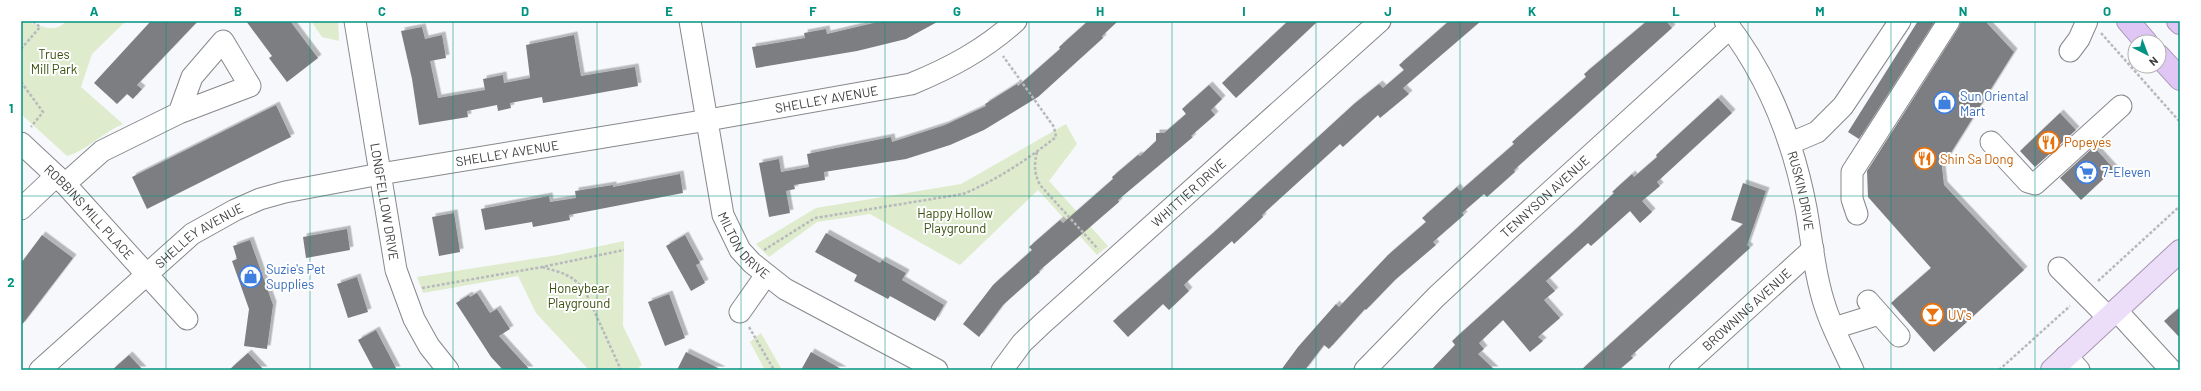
<svg xmlns="http://www.w3.org/2000/svg" width="2201" height="391" viewBox="0 0 2201 391" font-family="Barlow,sans-serif">
<defs>
<filter id="shadow"><feDropShadow dx="3.5" dy="-3.5" stdDeviation="0" flood-color="#0004"/></filter>
</defs>
<rect width="100%" height="100%" fill="#f7f8fb"/>
<path fill="#deebcd" d="M21,21C35,21 54,37 66,21H126L92,54L81,87L123,124C104,132 84,152 67,156L21,114Z
M311,21H338L339,41L322,37Z
M1066,124L1077,144L1049,181L1108,246L1097,255L1038,190L960,265L870,214L817,222L769,257L756,244L816,208L961,184Z
M624,241L623,326L642,365L636,370H589L536,313L518,276L423,293L417,277L558,255Z
M761,333L782,370H765L750,342Z"/>
<path fill="#7d7e81" filter="url(#shadow)" d="M151,21H198L137,85L142,89L133,99L127,94L117,104L94,83Z
M246,21H290L318,58L287,82L269,58L272,56Z
M882,21H939L906,39L857,51L756,68L752,47L805,38L804,33L826,29L827,34Z
M1088,21H1118L1102,36L1103,38L1038,97L984,130L950,145L906,159L824,172L825,180L794,185L795,189L786,191L790,213L769,217L759,163L779,159L781,172L809,167L807,154L891,137L892,142L945,125L986,106L985,104L1017,84L1018,86L1060,49L1059,47Z
M1288,21H1318L1236,98L1222,83Z
M1449,21H1481L1403,88L1409,94L1380,118L1378,115L1343,147L1340,144L1262,215L1263,217L1234,244L1232,241L1190,279L1184,285L1189,291L1169,310L1163,304L1128,337L1113,321L1213,233L1354,104L1379,84L1383,88L1404,70L1399,65Z
M1647,21H1666L1672,28L1514,170L1515,172L1487,197L1484,194L1462,213L1464,215L1433,242L1436,245L1395,280L1366,310L1365,309L1329,349L1324,345L1305,370H1281L1298,347L1336,304L1339,307L1388,255L1426,222L1422,218L1457,187L1460,191L1514,144L1512,142L1586,77L1584,74Z
M1918,21H1935L1859,139L1848,132Z
M1961,21H1985L2014,52L1942,167L1944,185L2024,270L1934,352L1891,303L1931,268L1868,197L1867,171L1959,27Z
M422,27L425,39L442,35L446,58L430,61L438,98L485,90L483,79L503,75L504,83L530,78L526,45L574,35L581,76L635,67L638,86L543,103L542,97L510,103L511,108L498,111L497,105L467,111L468,117L419,125L412,79L401,31Z
M1209,85L1222,99L1211,110L1215,115L1191,136L1193,137L1118,200L1119,202L1039,271L1040,272L1003,305L979,337L963,324L993,285L1032,250L1029,247L1060,220L1063,223L1113,179L1112,177L1138,155L1140,156L1156,141V133H1164L1186,114L1182,109Z
M1718,98L1732,113L1657,182L1660,186L1642,201L1652,212L1640,223L1630,211L1591,246L1588,243L1546,281L1555,291L1544,300L1560,318L1538,337L1543,341L1530,352L1503,320L1479,343L1484,349L1478,354L1495,370H1431L1455,345L1452,341L1576,229L1614,193L1612,192L1632,174L1634,177L1657,157L1656,155Z
M276,105L291,137L147,209L132,177Z
M2060,113L2076,130L2035,167L2020,151Z
M2094,147L2114,169L2081,200L2060,178Z
M680,174L683,193L569,215L570,220L533,227L532,222L485,230L481,209L549,196L550,202L576,198L575,191L613,185V187Z
M1743,183L1766,191L1747,245L1750,248L1631,356L1633,358L1619,370H1581L1743,224L1731,220Z
M454,213L460,252L439,256L432,217Z
M347,229L350,250L306,258L303,237Z
M826,233L880,263L882,260L906,273L902,280L944,305L935,321L890,296L888,299L854,281L857,275L815,252Z
M42,235L73,258L21,326V263Z
M685,235L700,263L696,265L705,283L691,291L666,246Z
M250,240L273,305L267,349L244,346L249,309L232,261L237,259L233,246Z
M357,277L368,312L348,318L337,284Z
M477,293L490,313L497,309L510,329L499,336L530,370H503L491,357L456,303L469,295L470,297Z
M669,294L685,338L665,346L648,302Z
M2180,307V338L2164,321Z
M376,330L397,370H374L358,340Z
M686,352L722,370H677Z
M811,352L843,370H801Z
M248,353L264,370H229Z
M129,355L143,370H112Z"/>
<g fill="none" stroke-linecap="round" stroke-linejoin="round">
<defs>
<g id="minor">
<path id="s1" d="M355,21L396,270L414,319L429,346L448,370"/>
<path id="s2" d="M690,21L723,215L740,250L752,263L785,289L937,370"/>
<path id="s3" d="M1725,21C1768,76 1793,140 1806,208C1812,241 1815,278 1826,309C1833,330 1844,350 1853,370"/>
<path d="M2070,51L2079,39L2087,21"/>
<path d="M1991,142L2028,182L2035,184L2121,106"/>
<path id="s4" d="M21,143L65,184L187,319"/>
<path d="M1791,143L1817,132L1843,106L1900,21"/>
<path d="M65,184L102,151L179,113L250,86L223,41L192,77L179,113"/>
<path d="M21,209L56,176"/>
<path d="M1857,214L1852,199V172L1949,21"/>
<path d="M2059,268L2108,317"/>
<path d="M1868,301L1899,336"/>
<path d="M2116,310L2171,370"/>
<path d="M740,312L766,275"/>
<path d="M1834,328L1879,314"/>
<path d="M2066,356L2079,370"/>
<path id="s5" d="M40,370L192,234L235,210L260,199L285,192L380,174L708,120L911,84C950,68 984,50 1016,21"/>
<path id="s6" d="M1002,370L1022,343L1042,324L1380,21"/>
<path id="s7" d="M1365,370L1436,297L1508,230L1730,28"/>
<path id="s8" d="M1680,370L1813,249"/>
</g>
<path id="major" d="M2052,370L2180,251"/>
<path id="highway" d="M2128,21L2146,42
M2178,21L2180,23
M2159,56L2180,79"/>
</defs>
<use href="#minor" stroke="#87888b" stroke-width="23"/>
<use href="#major" stroke="#a796b4" stroke-width="24"/>
<use href="#highway" stroke="#a796b4" stroke-width="24"/>
<path stroke="#b8b9bc" stroke-width="2.5" stroke-dasharray="3 2" stroke-linecap="butt" d="M2101,33L2180,122
M21,49L40,27L33,21
M21,82L43,112L31,127
M1037,152C1034,165 1034,173 1040,185L1098,249
M764,250L815,218L963,194C997,180 1028,159 1056,137L1054,127L1003,56
M542,267C563,273 574,275 586,293L621,370
M2098,281L2180,206
M422,288L542,267L624,250
M749,327L774,370
M1999,370L2070,306"/>
<use href="#minor" stroke="#fff" stroke-width="21"/>
<use href="#major" stroke="#ecddf8" stroke-width="22"/>
<use href="#highway" stroke="#e0c6f4" stroke-width="22"/>
</g>
<path fill="none" stroke="#009381" stroke-width="1" stroke-opacity="0.55" d="M166,21V370M310,21V370M453,21V370M597,21V370M741,21V370M885,21V370M1029,21V370M1172,21V370M1316,21V370M1460,21V370M1604,21V370M1748,21V370M1891,21V370M2035,21V370M21,196H2180"/>
<defs>
<symbol id="shop-ring" viewBox="-11 -11 22 22"><circle r="9.5" fill="#fff" stroke="#3f7fe0" stroke-width="1.5"/><path d="M-5-2.5h2.3a2.7 3.5 0 0 1 5.4 0H5L5.5 6h-11ZM-1.5-2.5h3a1.5 2.3 0 0 0-3 0Z" fill="#3f7fe0"/></symbol>
<symbol id="restaurant-ring" viewBox="-11 -11 22 22"><circle r="9.5" fill="#fff" stroke="#e8710a" stroke-width="1.5"/><path d="M-5-6h1v4h1v-4h1v4h1v-4h1v5L-1.5 .5V6h-2V.5L-5-1ZM5-6V6H3V1.5H1.5Q1.5-4 5-6Z" fill="#e8710a"/></symbol>
<symbol id="supermarket-ring" viewBox="-11 -11 22 22"><circle r="9.5" fill="#fff" stroke="#3f7fe0" stroke-width="1.5"/><path d="M-6-5.5h2.5l.6 2H6L4.5 2H-2.5L-4.4-4H-6ZM-1.5 3.2a1.3 1.3 0 1 0 .1 0ZM3 3.2a1.3 1.3 0 1 0 .1 0Z" fill="#3f7fe0"/></symbol>
<symbol id="bar-ring" viewBox="-11 -11 22 22"><circle r="9.5" fill="#fff" stroke="#e8710a" stroke-width="1.5"/><path d="M-6-5H6L.8 .8V4.5H3.5V6h-7V4.5H-.8V.8Z" fill="#e8710a"/></symbol>
</defs>
<g fill-rule="evenodd">
<use href="#shop-ring" x="1932" y="90" width="25" height="25"/>
<use href="#restaurant-ring" x="2036" y="130" width="25" height="25"/>
<use href="#restaurant-ring" x="1912" y="146" width="25" height="25"/>
<use href="#supermarket-ring" x="2074" y="160" width="25" height="25"/>
<use href="#shop-ring" x="238" y="264" width="25" height="25"/>
<use href="#bar-ring" x="1920" y="302" width="25" height="25"/>
</g>
<g text-anchor="middle" dominant-baseline="central" stroke-width="4" stroke-linejoin="round" paint-order="stroke">
<g font-size="13" fill="#394f0e" stroke="#fff">
<text x="54" y="54">Trues<tspan x="54" dy="15">Mill Park</tspan></text>
<text x="955" y="213">Happy Hollow<tspan x="955" dy="15">Playground</tspan></text>
<text x="579" y="288">Honeybear<tspan x="579" dy="15">Playground</tspan></text>
</g>
<g font-size="13" fill="#366cbe" stroke="#fff" text-anchor="start">
<text x="1960" y="96">Sun Oriental<tspan x="1960" dy="15">Mart</tspan></text>
<text x="2102" y="172">7-Eleven</text>
<text x="266" y="269">Suzie's Pet<tspan x="266" dy="15">Supplies</tspan></text>
</g>
<g font-size="13" fill="#3c3d3e" stroke="#fff">
<text stroke="none"><textPath href="#s5" startOffset="856">SHELLEY AVENUE</textPath></text>
<text stroke="none"><textPath href="#s5" startOffset="532">SHELLEY AVENUE</textPath></text>
<text stroke="none"><textPath href="#s3" startOffset="188">RUSKIN DRIVE</textPath></text>
<text stroke="none"><textPath href="#s6" startOffset="258">WHITTIER DRIVE</textPath></text>
<text stroke="none"><textPath href="#s7" startOffset="250">TENNYSON AVENUE</textPath></text>
<text stroke="none"><textPath href="#s1" startOffset="183">LONGFELLOW DRIVE</textPath></text>
<text stroke="none"><textPath href="#s4" startOffset="97">ROBBINS MILL PLACE</textPath></text>
<text stroke="none"><textPath href="#s5" startOffset="209">SHELLEY AVENUE</textPath></text>
<text stroke="none"><textPath href="#s2" startOffset="234">MILTON DRIVE</textPath></text>
<text stroke="none"><textPath href="#s8" startOffset="90">BROWNING AVENUE</textPath></text>
</g>
<g font-size="13" fill="#c56008" stroke="#fff" text-anchor="start">
<text x="2064" y="142">Popeyes</text>
<text x="1940" y="159">Shin Sa Dong</text>
<text x="1948" y="315">UV's</text>
</g>
</g>
<rect width="2201" height="391" fill="none" stroke="#ffffff" stroke-width="44"/>
<g transform="translate(2147 54) rotate(138)"><circle r="19" fill="#ffffff" stroke="#b1b1b2"/>
<path d="M0-3L7 15L0 10L-7 15Z" fill="#009381"/>
<text y="-6" font-size="11" font-weight="bold" text-anchor="middle" fill="#3c3d3e">N</text>
</g>
<rect x="22" y="22" width="2157" height="347" fill="none" stroke="#009381" stroke-width="1.5"/>
<g font-size="13" text-anchor="middle" font-weight="bold" fill="#009381">
<text x="94" y="16">A</text>
<text x="238" y="16">B</text>
<text x="382" y="16">C</text>
<text x="525" y="16">D</text>
<text x="669" y="16">E</text>
<text x="813" y="16">F</text>
<text x="957" y="16">G</text>
<text x="1100" y="16">H</text>
<text x="1244" y="16">I</text>
<text x="1388" y="16">J</text>
<text x="1532" y="16">K</text>
<text x="1676" y="16">L</text>
<text x="1820" y="16">M</text>
<text x="1963" y="16">N</text>
<text x="2107" y="16">O</text>
<text x="11" y="113">1</text>
<text x="11" y="287">2</text>
</g>
</svg>
